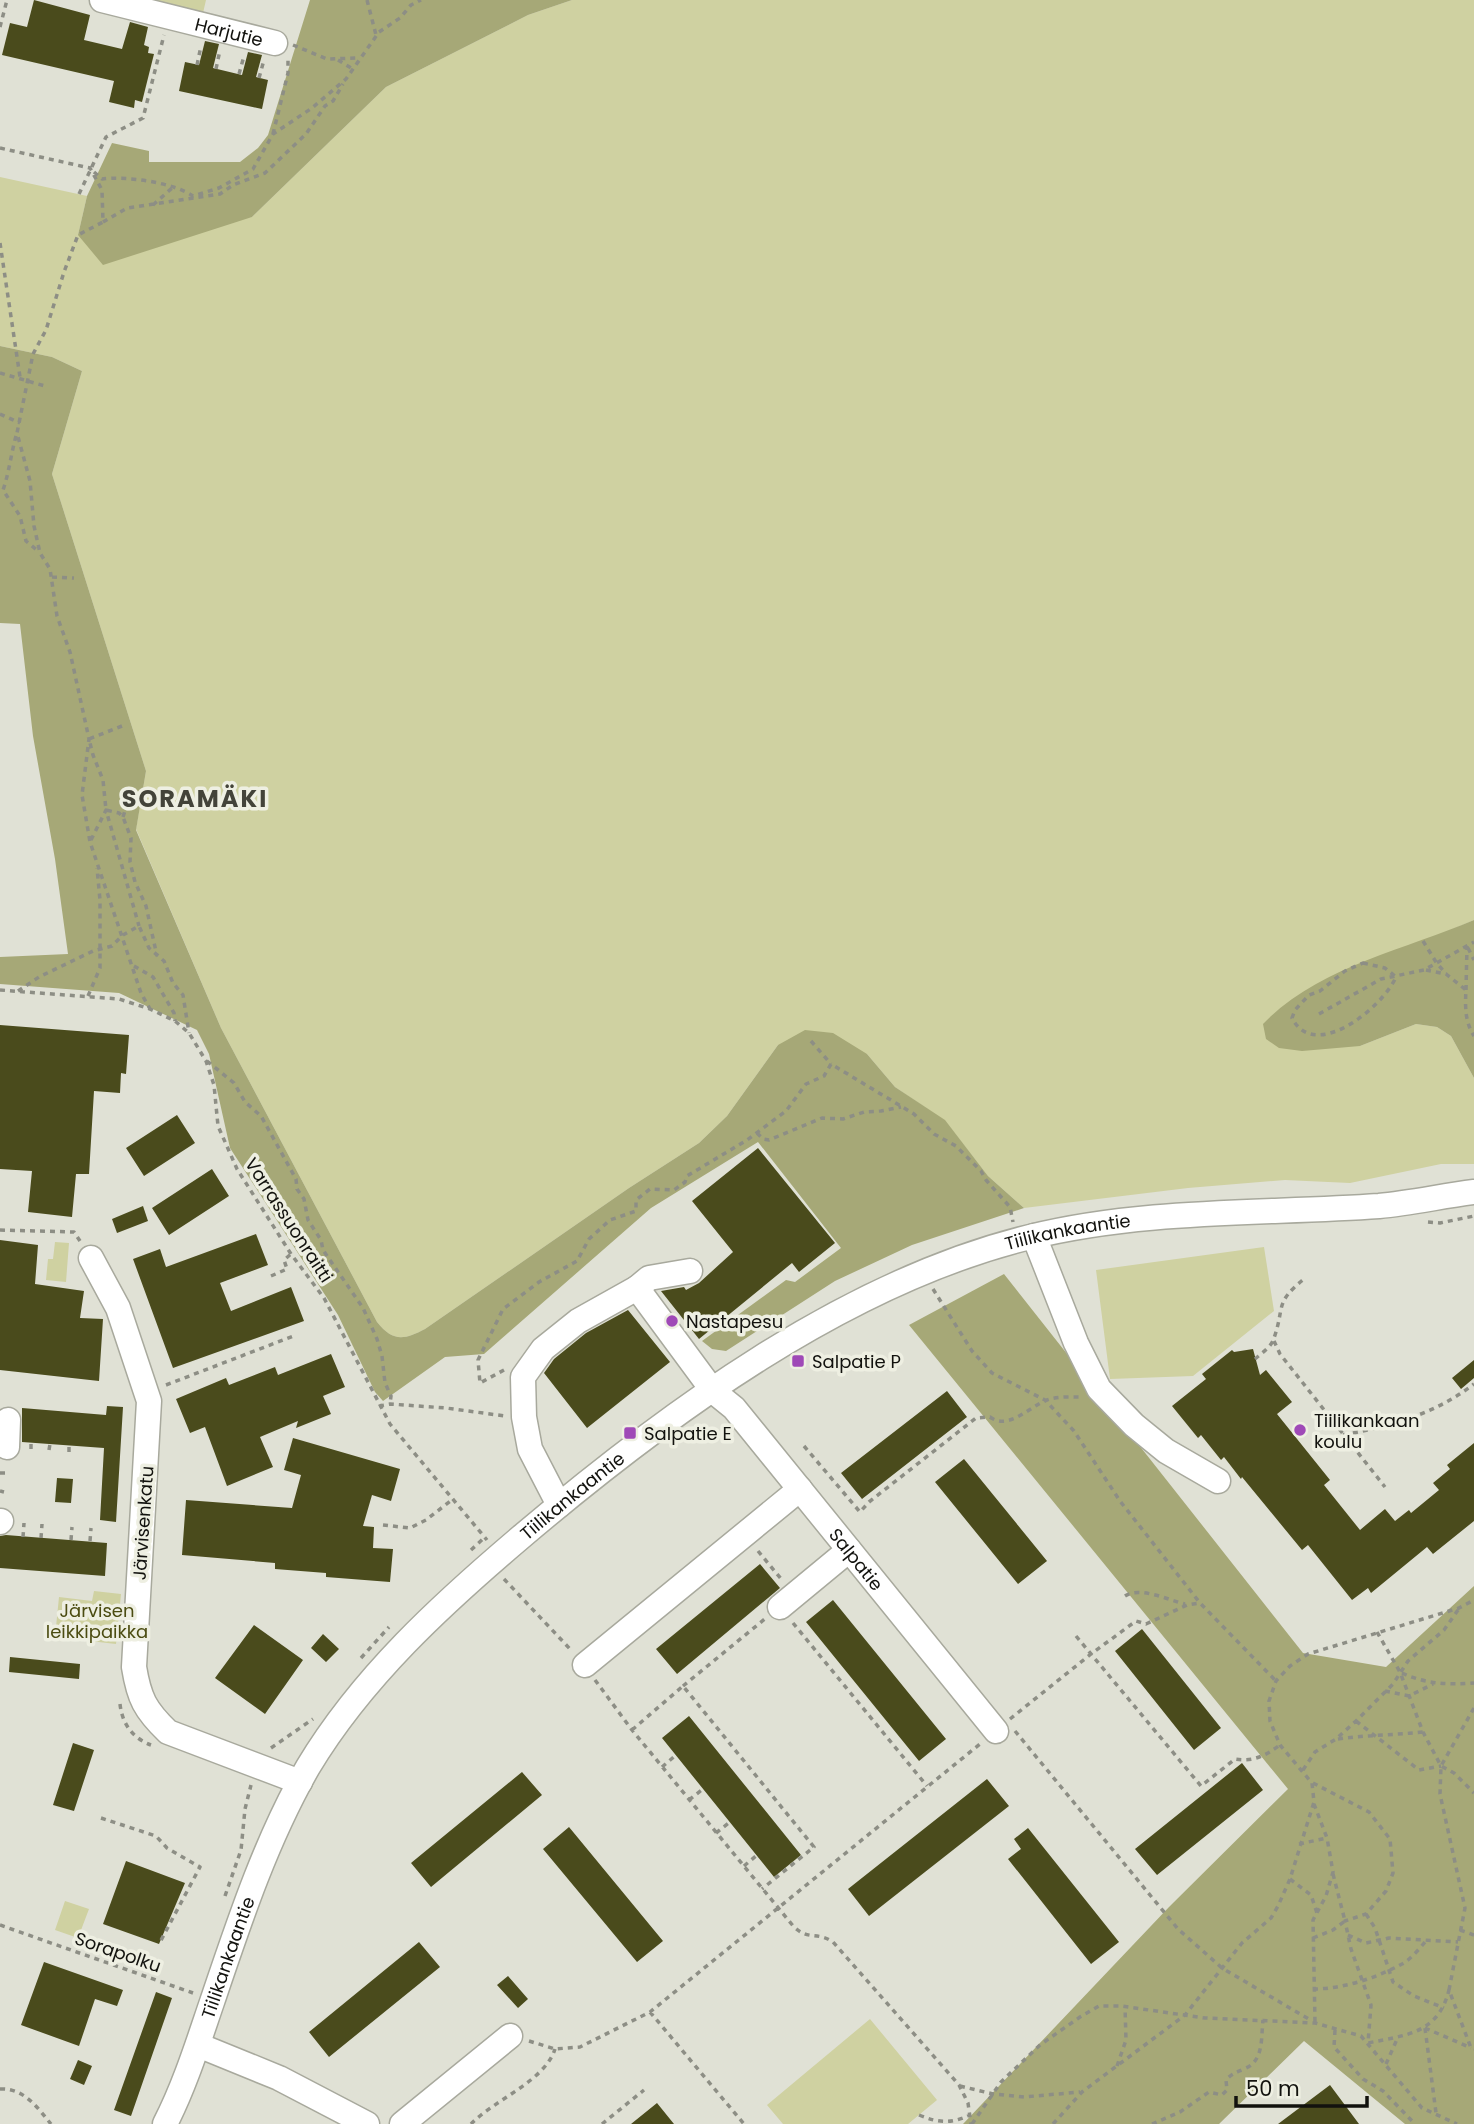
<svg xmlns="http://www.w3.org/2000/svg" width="1474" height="2124" viewBox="0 0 1474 2124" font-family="Poppins,sans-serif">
<rect width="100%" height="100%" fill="#e0e1d5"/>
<path fill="#cfd1a1" d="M142,0H206L203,13Z
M572,0H1474V920L1437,936L1360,1046L1416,1024L1437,1027L1451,1036L1474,1078V1164H1441L1350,1183L1285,1180L1188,1188L1024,1208L988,1176L945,1121L895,1087L867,1054L778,1045L727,1116L699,1143L629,1188L425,1329C404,1340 393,1342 377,1322L221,1028L136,829L146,771L52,474L82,371L52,357L0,346V177L87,196L78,235L252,217L386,87L528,15Z
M55,1242L69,1243L66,1282L46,1280L48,1259H53Z
M1264,1247L1274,1311L1193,1376L1110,1379L1096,1270Z
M94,1591L121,1594L116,1644L55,1637L59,1597L92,1601Z
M65,1901L89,1909L78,1938L55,1930Z
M870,2019L937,2100L908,2124H783L767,2105Z"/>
<path fill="#a6a877" d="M310,0H572L528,15L386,87L252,217L103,265L78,235L87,196L112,143L149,151V162H240L258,148L268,135Z
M0,346L52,357L82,371L52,474L146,771L136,830L221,1028L377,1322C393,1342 404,1340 425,1329L629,1188L699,1143L727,1116L778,1045L805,1030L833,1033L867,1054L895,1087L945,1120L988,1176L1024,1208L912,1245L835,1281L726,1351L712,1349L702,1341L786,1280L795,1282L841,1248L758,1142L651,1208L484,1354L445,1357L383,1401L375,1392L338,1315L230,1148L209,1054L197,1030L119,993L0,984V957L68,954L55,859L33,736L20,624L0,623Z
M1474,920V1078L1451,1036L1437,1027L1416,1024L1360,1046L1302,1051L1279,1048L1266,1039L1263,1024C1318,967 1404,950 1474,920Z
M1004,1274L1303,1653L1386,1667L1474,1586V2124H1405L1304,2041L1219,2124H963L1169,1907L1288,1789L909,1325Z"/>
<path fill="#4a4b1c" d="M34,0L90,15L84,40L122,49L130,22L148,27L144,45L149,47L148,53L154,54L142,102L135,100L134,108L109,102L114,81L2,55L10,23L27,27Z
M205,41L219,44L213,68L242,75L248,52L262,55L256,77L268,80L262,109L179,91L185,62L199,65Z
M0,1025L129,1035L126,1074L121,1073L120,1093L94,1091L89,1174H76L72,1217L28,1212L32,1171L0,1169Z
M177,1115L195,1143L144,1176L126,1148Z
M758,1148L835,1243L799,1272L792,1263L699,1339L661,1291L684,1287L686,1290L699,1283L733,1252L692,1201Z
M212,1169L229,1196L169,1235L152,1208Z
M143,1206L148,1221L117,1233L112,1219Z
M256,1234L268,1265L220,1283L231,1311L291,1287L304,1321L173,1368L133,1259L160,1249L166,1267Z
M0,1240L38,1245L35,1284L84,1291L80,1318L103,1319L99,1381L0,1370Z
M628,1310L670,1362L587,1428L544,1373L554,1359L586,1333Z
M1253,1349L1260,1375L1266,1370L1292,1402L1277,1414L1330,1480L1324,1485L1360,1530L1385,1509L1395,1521L1409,1510L1411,1513L1439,1490L1433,1483L1450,1469L1447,1465L1474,1443V1521L1433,1554L1427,1547L1371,1593L1368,1588L1352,1600L1308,1545L1302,1550L1242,1477L1241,1479L1224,1457L1221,1460L1201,1435L1198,1438L1172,1406L1206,1379L1202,1374L1232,1350L1234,1352Z
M331,1354L345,1387L323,1396L331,1414L296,1428L298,1421L260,1437L273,1467L227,1486L205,1427L190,1433L176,1399L226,1378L229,1385L275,1367L278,1375Z
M1474,1360V1378L1461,1389L1452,1378Z
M947,1391L967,1417L862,1499L841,1473Z
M107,1406L123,1407L116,1522L100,1520L104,1448L22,1442V1408L106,1415Z
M293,1438L400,1469L391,1501L372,1495L363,1526L374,1527L373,1548L393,1549L390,1582L326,1577V1573L275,1569V1563L182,1555L186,1500L292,1508L301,1475L284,1470Z
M964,1459L1047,1561L1018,1584L935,1482Z
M57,1478L73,1479L71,1503L55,1502Z
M6,1535L107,1543L105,1576L0,1568V1536Z
M760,1564L780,1588L677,1674L656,1649Z
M833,1600L946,1739L919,1761L806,1622Z
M254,1625L303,1660L265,1714L215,1678Z
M1142,1629L1221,1728L1194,1750L1115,1651Z
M323,1634L339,1649L326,1662L311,1648Z
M10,1657L80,1664L79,1679L9,1672Z
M689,1716L801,1855L774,1877L662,1738Z
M73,1743L94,1750L74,1811L53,1805Z
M1242,1763L1263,1790L1157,1875L1135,1849Z
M522,1772L542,1795L431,1887L411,1863Z
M987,1779L1009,1806L869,1916L848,1889Z
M569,1827L663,1941L637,1962L543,1849Z
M1028,1828L1119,1942L1091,1964L1008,1859L1021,1849L1014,1839Z
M126,1861L185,1883L159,1944L103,1924Z
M419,1942L440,1967L329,2057L309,2032Z
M44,1962L123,1990L117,2006L95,1999L79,2046L21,2025Z
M508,1976L528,1999L518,2008L497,1985Z
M156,1992L172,1998L131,2116L114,2110Z
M78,2060L92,2066L84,2085L70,2079Z
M1330,2085L1359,2124H1278Z
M657,2103L674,2124H631Z"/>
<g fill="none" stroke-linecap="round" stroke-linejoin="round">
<defs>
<g id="minor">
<path id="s1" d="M102,0L275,43"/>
<path d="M1034,1236L1076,1343L1099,1389L1134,1425L1166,1451L1218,1481"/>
<path d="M91,1258L118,1308L149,1401L134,1667C139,1698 145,1710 168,1732L300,1782"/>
<path d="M637,1288L649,1278L690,1271"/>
<path d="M7,1447L8,1420"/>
<path id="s2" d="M559,1505L530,1449L524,1417L523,1377L543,1349L578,1321L637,1288L713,1391L734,1408L996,1731"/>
<path d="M0,1522L1,1521"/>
<path d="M780,1607L849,1550"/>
<path d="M585,1665L800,1489"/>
<path d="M198,2045L279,2078L367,2124"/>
<path id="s3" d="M165,2124C185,2085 198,2043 212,2002C239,1922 266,1840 308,1767C362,1677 442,1604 521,1537C665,1415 845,1282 1030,1237C1144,1209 1263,1214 1379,1206C1411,1203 1442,1196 1474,1192"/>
<path d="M402,2124L510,2036"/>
</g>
</defs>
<use href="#minor" stroke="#a8a99d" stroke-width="27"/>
<path stroke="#8d8e85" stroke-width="3.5" stroke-dasharray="5 5" stroke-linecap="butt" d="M367,0L376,35
M0,27L7,0
M293,45L327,59L359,58
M338,60L351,68
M197,65L201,46
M216,69L220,50
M239,74L244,56
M259,78L264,60
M273,134L288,73V58
M0,148L90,168L102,190L103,222L78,235L64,272L46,330L33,354L17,433L30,481L34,526L40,553L50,569L57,616L70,652L89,739L82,795L90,842L141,993L150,1009
M94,172L102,179C126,176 172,182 193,196L219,188L253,169L273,134L312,108L346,79L379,32L400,18L411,5L421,0
M79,194L106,137L143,118L164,35
M153,205L172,188
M103,222L127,208L220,194L233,185L265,173L306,134L325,106L333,101L343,84
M0,243L20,377
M0,373L45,386
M0,414L20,423
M16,436C11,454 9,473 3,490L20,516L26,541L38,551
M52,577L74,578
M122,726L89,739L93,755L103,780L106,810L119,813L123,817L131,838L130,862L135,882L146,906L157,956
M123,817L128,801
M91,840L106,810L139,926
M1423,941L1436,962L1446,974
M1468,948L1474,960
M1363,963L1385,968L1396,977C1383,1007 1315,1063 1292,1018L1295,1010L1309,995L1320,991L1345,971Z
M134,966L153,977L174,1013L175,1021
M1426,970L1446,974L1466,990C1465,1007 1465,1022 1474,1036
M0,990L119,999L150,1009L175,1021L189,1033L206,1061L214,1085L218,1126L237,1169L291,1254L324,1298L390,1424L487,1540
M1466,990L1467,946
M18,991L39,977L93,951L112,946L123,935L139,926L149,948L164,961L173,983L183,995L189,1033
M88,996L100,968V900L97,868
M1319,1014L1381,979L1424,970L1474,942
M811,1041L831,1064
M207,1061L234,1083L245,1102L261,1116L296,1179L297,1189L304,1199L308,1220L321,1240L323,1250L363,1308L377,1339L382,1356L385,1383L391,1396L390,1404
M757,1133L763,1139L769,1140L822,1118L843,1119L864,1112L881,1111L901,1107
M1428,1222L1440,1223L1474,1216
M0,1230L74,1232L80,1241
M271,1276L287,1269L284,1260L291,1254
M933,1289L972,1351L992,1373L1045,1400L1074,1431L1120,1501L1200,1603L1276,1681
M1274,1341L1280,1354L1385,1487
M1255,1359C1262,1353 1272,1346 1274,1338C1285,1307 1274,1303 1304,1279
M504,1370L480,1383L478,1360L503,1309L539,1282L577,1261L589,1239L610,1220L636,1211V1200L650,1189L674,1190L685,1182L687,1176L747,1140L786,1111L806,1084L824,1076L831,1064L914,1114L934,1134L956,1146L981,1171L986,1180L1010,1207L1013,1222
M166,1385L296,1335
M379,1406L390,1404L446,1408L505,1416
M1343,1435C1391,1426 1435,1414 1474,1384
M804,1446L860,1512L869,1502L976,1418L990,1417C1009,1431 1030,1406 1047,1400C1058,1396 1070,1397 1081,1397
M31,1449V1442
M49,1450L50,1444
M69,1452V1445
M0,1473H5
M0,1491L4,1492
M383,1525L410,1528L426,1520L453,1499
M23,1537L24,1523
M41,1538L42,1524
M71,1540L72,1527
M90,1541L91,1528
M471,1550L485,1537
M758,1551L782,1580
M504,1579L571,1650
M1125,1596C1140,1586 1168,1600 1185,1604
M793,1623L927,1786
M1377,1632L1400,1672L1423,1732L1441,1766L1454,1773L1474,1793
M1076,1636L1201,1786L1235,1759C1253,1762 1265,1756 1280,1745
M361,1658L389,1627
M1402,1673C1426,1684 1448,1685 1474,1683
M595,1680L632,1730L794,1927C809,1941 817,1931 833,1942L959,2085L968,2103L971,2124
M683,1686L766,1618
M1385,1691L1409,1696L1433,1684
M120,1704C122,1723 132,1738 151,1745
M1474,1708L1441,1766L1440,1794L1465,1908L1449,1990L1471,2048L1474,2049
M1010,1719L1091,1654L1136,1621L1146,1624L1187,1605L1200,1603
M1356,1721L1419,1770L1441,1766
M632,1730L683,1686L814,1847L762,1889
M1015,1731L1178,1929L1222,1968L1312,2021
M1338,1739C1367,1735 1395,1735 1423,1732
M271,1748L313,1719
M662,1767L676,1755
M1303,1770L1315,1752L1336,1739L1356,1721L1393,1684L1408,1661L1444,1630L1458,1610
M1313,1783L1369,1812L1390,1839L1393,1873L1386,1891L1366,1914L1345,1921L1351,1949L1371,2005L1368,2043C1406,2035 1438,2034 1449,1990
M689,1800L703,1789
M1314,1804L1327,1838L1333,1872L1326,1896L1313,1920L1315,2023
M101,1818L156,1836L167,1848L200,1867L159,1944
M716,1833L730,1822
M1299,1844L1327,1838
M744,1866L757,1855
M1290,1879L1311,1895L1317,1913
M225,1896L241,1850L245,1809L251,1785
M1366,1914L1375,1928L1393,1982L1414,1996L1444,2008
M0,1925L193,1993
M1460,1930L1474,1935
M1348,1935L1366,1943L1389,1938L1458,1942
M1313,1938L1333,1930L1345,1921L1333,1874
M1313,1989C1343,1989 1376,1978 1402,1964C1411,1959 1419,1949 1426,1941
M650,2012L744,2124
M1425,2028L1436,2113
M1425,2028L1471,2048
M1335,2030L1334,2047L1363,2079L1383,2091L1415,2124
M529,2041L555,2049L580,2047L650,2012L980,1744
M1386,2064L1398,2037
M1117,2066L1126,2040L1125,2006
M960,2086L993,2094L1024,2097L1080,2092
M0,2089C24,2088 37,2107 51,2124
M919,2115C938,2123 951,2124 970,2115
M471,2124C494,2100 545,2081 555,2049
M602,2124L644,2090
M972,2124L1001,2082L1040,2045L1080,2017L1099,2006H1121L1205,2018L1315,2023L1361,2036L1422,2108L1457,2124
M1053,2124L1082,2092L1185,2015L1242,1943L1271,1918L1278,1906L1290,1879L1314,1802L1312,1783L1280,1745L1270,1721L1269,1701L1276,1681L1290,1666L1308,1654L1459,1608L1474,1600
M1152,2124L1180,2112L1209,2092L1222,2095L1227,2090L1226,2080C1232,2073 1238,2072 1246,2068C1264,2060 1261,2037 1263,2020"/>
<use href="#minor" stroke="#fff" stroke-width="24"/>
</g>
<g fill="#9f49b7" stroke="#eeefe2" stroke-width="2.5">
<circle cx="672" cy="1321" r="7"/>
<rect x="791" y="1354" width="14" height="14" rx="3.5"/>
<circle cx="1300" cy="1430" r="7"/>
<rect x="623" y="1426" width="14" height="14" rx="3.5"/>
</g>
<g text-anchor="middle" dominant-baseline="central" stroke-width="7" stroke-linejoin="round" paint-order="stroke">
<g font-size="18" fill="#12120e" stroke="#eeefe2">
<text stroke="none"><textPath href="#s1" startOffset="131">Harjutie</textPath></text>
<text transform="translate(289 1220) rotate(57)">Varrassuonraitti</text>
<text stroke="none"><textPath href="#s3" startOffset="1334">Tiilikankaantie</textPath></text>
<text stroke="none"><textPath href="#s3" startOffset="766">Tiilikankaantie</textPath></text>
<text transform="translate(143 1523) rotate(-86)">Järvisenkatu</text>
<text stroke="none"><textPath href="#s2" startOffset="632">Salpatie</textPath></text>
<text transform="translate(118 1952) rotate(19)">Sorapolku</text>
<text stroke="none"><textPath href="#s3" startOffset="178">Tiilikankaantie</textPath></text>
</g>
<g font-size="18" fill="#12120e" stroke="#eeefe2" text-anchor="start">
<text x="686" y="1321">Nastapesu</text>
<text x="812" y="1361">Salpatie P</text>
<text x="1314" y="1420">Tiilikankaan<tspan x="1314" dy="21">koulu</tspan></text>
<text x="644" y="1433">Salpatie E</text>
</g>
<g font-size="18" fill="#4b4c11" stroke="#eeefe2">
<text x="97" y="1610">Järvisen<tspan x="97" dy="21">leikkipaikka</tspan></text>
</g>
<g font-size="24" font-weight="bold" letter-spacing="2" fill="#434339" stroke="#eeefe2">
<text x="195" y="798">SORAMÄKI</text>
</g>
</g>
<path d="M1236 2096v10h131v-10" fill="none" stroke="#12120e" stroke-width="3.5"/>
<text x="1246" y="2096" font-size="21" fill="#12120e" stroke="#eeefe2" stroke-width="5" paint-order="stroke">50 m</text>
</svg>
